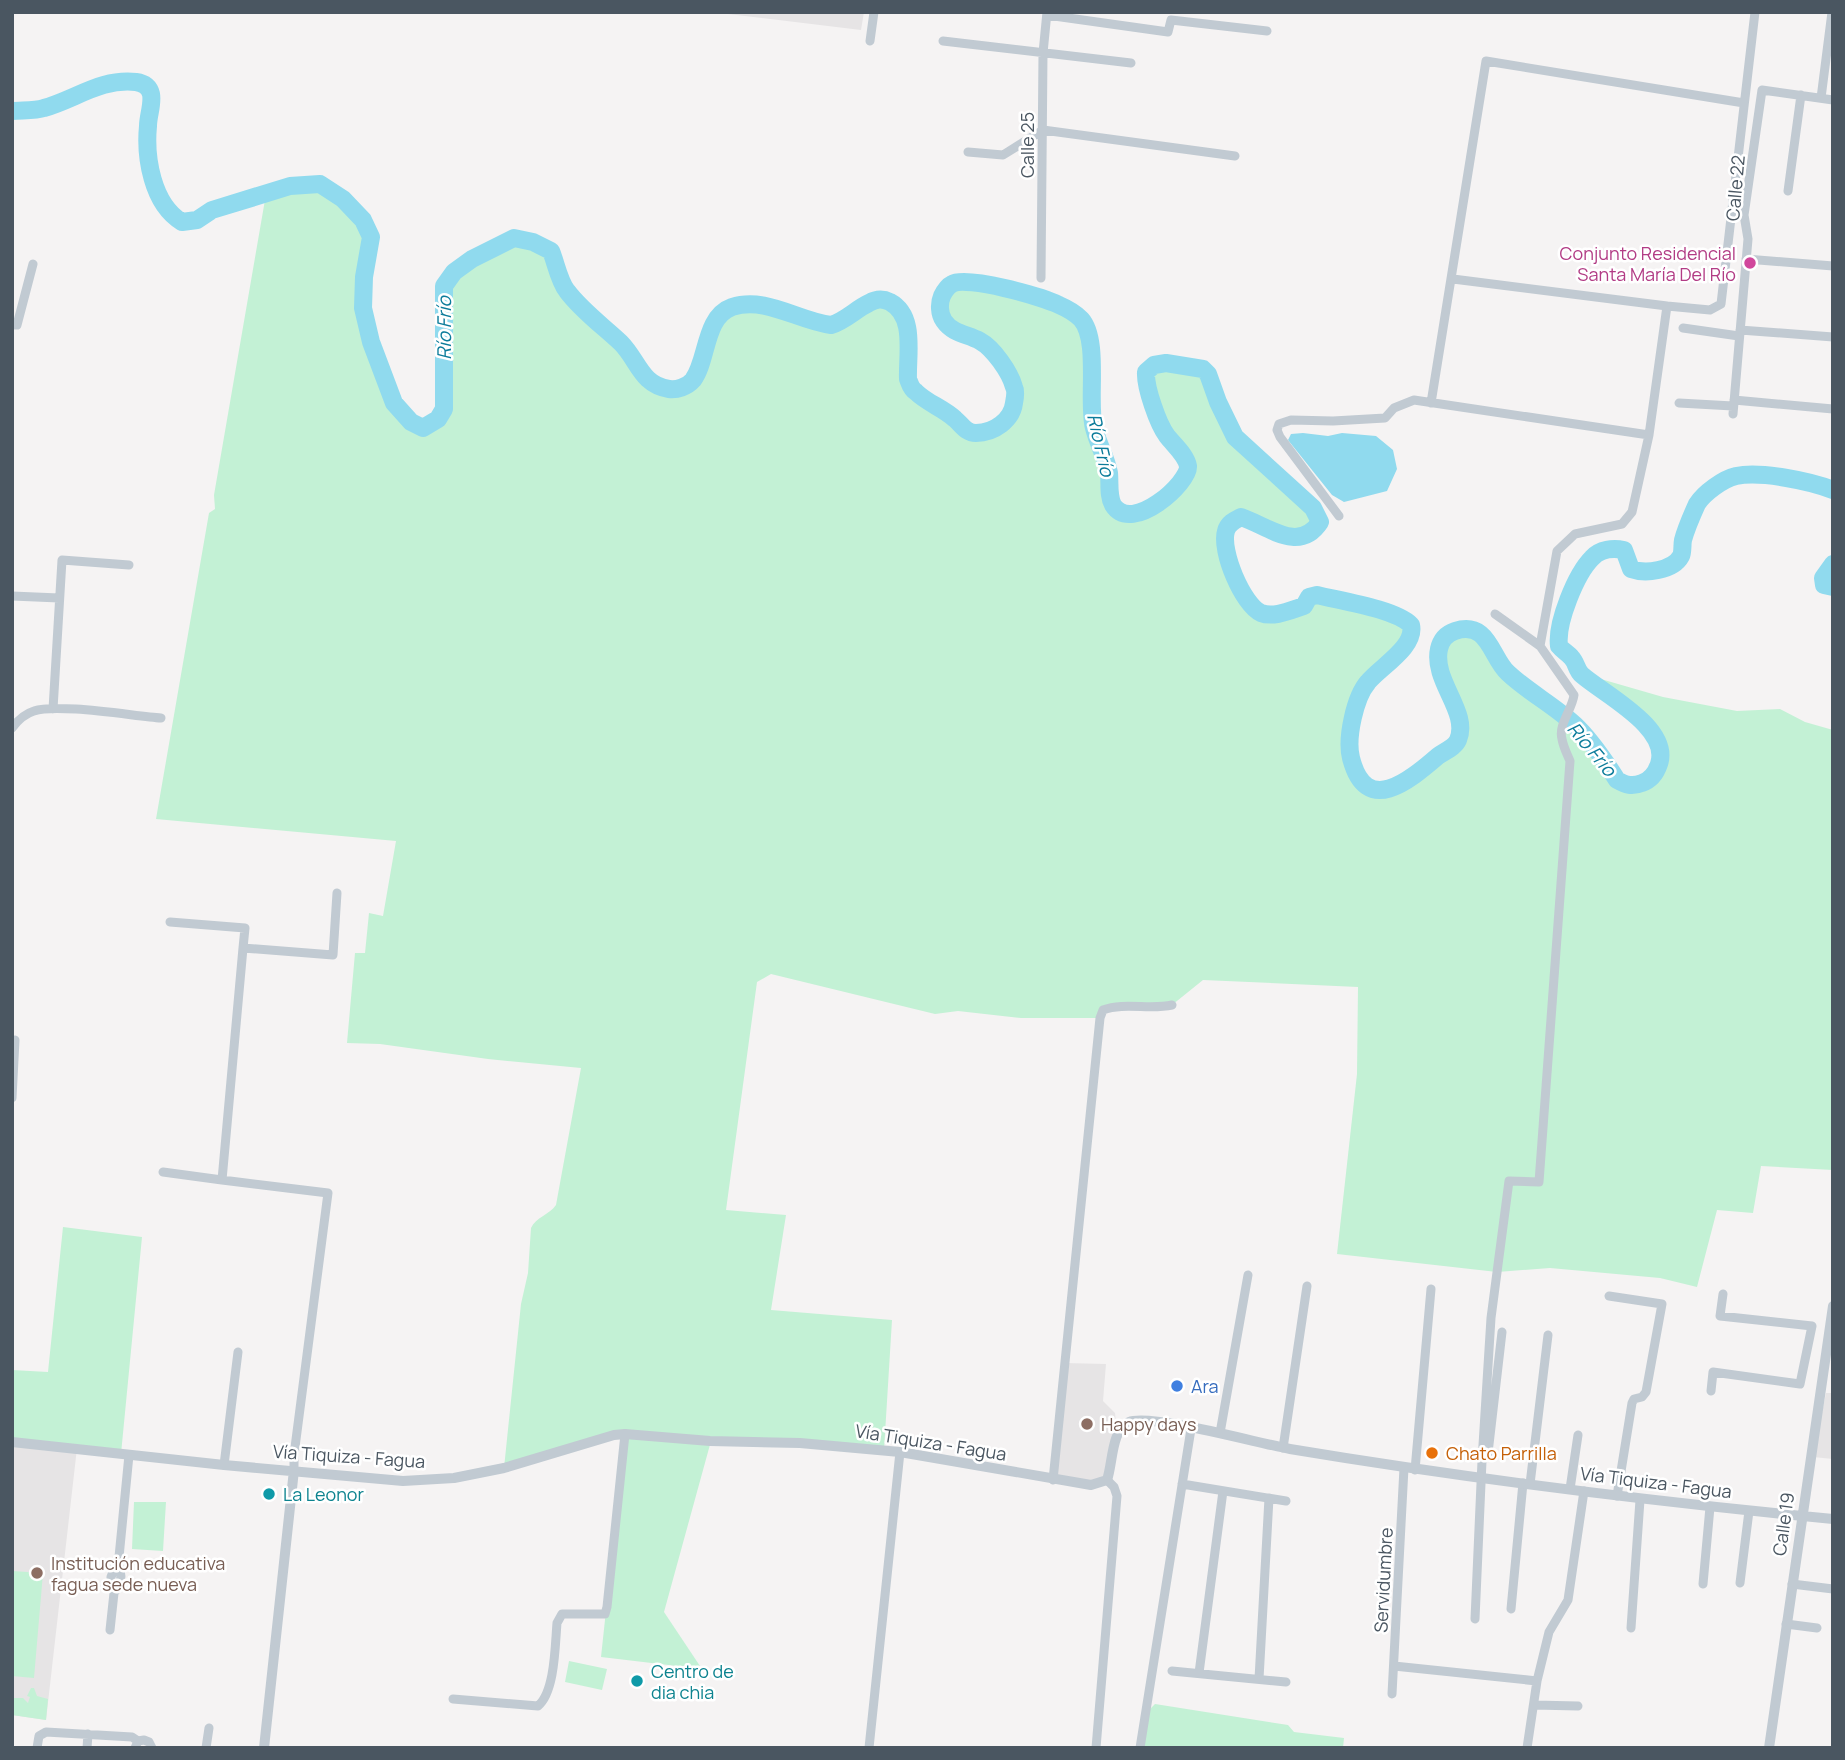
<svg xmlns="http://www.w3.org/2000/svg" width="1845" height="1760" viewBox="0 0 1845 1760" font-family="Manrope,sans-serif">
<rect width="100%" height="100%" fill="#f5f3f3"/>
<path fill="#e6e4e5" d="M711,12H864L861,30Z
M1064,1363L1106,1364L1103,1401L1115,1413L1117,1435L1109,1472L1100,1483L1053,1480Z
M1826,1393H1833V1459L1813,1457Z
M12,1442L77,1448L46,1720L12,1715Z"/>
<path fill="#c3f1d5" d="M320,184L343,199L363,220L371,237L364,277L363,308L371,342L394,403L411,422L423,428L438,419L444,409V286L454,272L472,259L514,238L533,242L551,251C556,263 559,281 567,291C582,311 603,326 621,343C638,360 641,385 669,389C677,390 687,387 693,380C708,360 704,316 732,307C766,296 798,321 831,325C845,321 856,309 869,303C876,299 882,298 890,302C916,316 907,354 908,379C910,384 911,389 916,392C927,403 943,408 955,419C962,425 966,433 976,433C993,433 1012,420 1014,403C1015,398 1015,391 1014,387C1010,372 994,348 980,341C967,334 953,334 944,321C939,314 939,303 942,296C944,292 948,286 952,284C966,275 1043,297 1059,305C1066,308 1076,314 1081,319C1095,335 1093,387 1093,407C1093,414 1092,422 1094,428C1098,444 1106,457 1109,473C1110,483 1108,496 1113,505C1132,535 1190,482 1188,466C1186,455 1174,445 1167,436C1158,424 1145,388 1146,372L1154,365L1166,363L1203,369L1208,374L1218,402L1235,437L1313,508L1320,522C1299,554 1268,526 1241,517C1235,520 1228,523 1226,531C1220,551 1243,604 1261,613C1273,618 1291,610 1303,606L1309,597L1317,595C1341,601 1395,609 1411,625C1416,647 1380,667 1368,682C1355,697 1346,738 1351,758C1366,817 1409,781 1438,756C1445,751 1455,747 1458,740C1470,712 1432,681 1439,649C1441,640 1446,634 1455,631C1489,620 1491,658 1508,673C1528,692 1555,706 1575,725C1591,740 1605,761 1617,780C1627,785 1637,788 1648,781C1653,778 1657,769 1659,763C1670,730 1603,691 1580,673L1663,697L1737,711L1780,709L1805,722L1833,730V1170L1761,1166L1753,1213L1717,1210L1697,1287L1660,1278L1550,1268L1497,1272L1337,1254L1357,1074L1358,987L1203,980L1172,1005L1111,1007L1100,1018H1021L958,1011L935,1014L771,974L757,982L726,1210L786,1215L771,1310L892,1320L884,1450L711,1441L664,1612L702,1669L601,1657L625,1434L504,1468L521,1304L528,1273L531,1228C536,1217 549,1215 556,1205L581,1068L488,1059L380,1044L347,1043L355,953H365L369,913L383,916L396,841L156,819L209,513L215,509L214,495L266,194L290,186Z
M63,1227L142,1237L121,1454L12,1443V1370L48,1372Z
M134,1502H166L163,1551L132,1549Z
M12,1571L43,1573L34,1678L12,1676Z
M569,1661L607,1669L602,1690L565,1682Z
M31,1688H34L37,1696L48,1699L46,1720L12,1715V1698H23L28,1703L30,1697L27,1696Z
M1155,1704L1288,1725L1294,1732L1344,1738L1343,1748H1140L1145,1714Z"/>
<path fill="#90daee" d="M1303,433L1328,436L1342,433L1376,436L1393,450L1397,469L1387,491L1344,502L1332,495L1288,440L1291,434Z"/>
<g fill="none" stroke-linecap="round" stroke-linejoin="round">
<path stroke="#90daee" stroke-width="18" d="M12,111C22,110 35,111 44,108C76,99 101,78 136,82C143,83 149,86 151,94C153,104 148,116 148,126C145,157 152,204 182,222L197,220L212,210L290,186L320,184L343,199L363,220L371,237L364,277L363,308L371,342L394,403L411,422L423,428L438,419L444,409V286L454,272L472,259L514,238L533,242L551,251C556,263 559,281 567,291C582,311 603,326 621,343C638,360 641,385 669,389C677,390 687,387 693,380C708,360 704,317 732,307C766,296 798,321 831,325C845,321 856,309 869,303C876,299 882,298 890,302C916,316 907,354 908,379C910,384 911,389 916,392C927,403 943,408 955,419C962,425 966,433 976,433C994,433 1012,420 1014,403C1015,398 1016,391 1014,387C1010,372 993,348 980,341C967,334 953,334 944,321C939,314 939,303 942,296C944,292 948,286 952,284C966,275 1043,297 1059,305C1066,308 1076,314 1081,319C1100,340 1087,402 1094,428C1098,444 1106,457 1109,473C1110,483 1108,496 1113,505C1132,535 1190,482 1188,466C1186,455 1174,445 1167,436C1158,424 1145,387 1146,372L1154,365L1166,363L1203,369L1208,374L1218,402L1235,437L1313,508L1320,522C1299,554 1268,526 1241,517C1235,520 1228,523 1226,531C1220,551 1243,605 1261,613C1274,618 1291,610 1304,606L1309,597L1317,595C1341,601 1395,609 1411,625C1416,647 1380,667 1368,682C1355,697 1346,738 1351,758C1366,817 1409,781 1438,756C1445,751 1455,747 1458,740C1470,712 1432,681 1439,649C1441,640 1446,634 1455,631C1489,620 1491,658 1508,673C1528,692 1555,706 1575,725C1591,740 1605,761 1617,780C1626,785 1632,787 1642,783C1651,780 1656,773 1659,764C1671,728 1605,695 1582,675C1576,670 1577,663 1571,657C1568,653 1563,651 1559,646C1556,623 1576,574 1592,558C1600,549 1613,548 1624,550L1631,569C1645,574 1673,571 1681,556C1683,552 1682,545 1683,540C1686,529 1692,515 1697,504C1704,493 1723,479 1736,476C1761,471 1810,481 1833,490
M1833,564L1823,578L1824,585L1833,587"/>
<path stroke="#c1cad2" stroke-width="9" d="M1047,15L1168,32L1171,20L1267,31
M870,41L874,12
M943,41L1131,63
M1821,98L1832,12
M968,152L1003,155L1043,130L1235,156
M1788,191L1801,95
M1746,259L1833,266
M1041,278L1043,53L1047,12
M1453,279L1667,306
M12,325H17L33,264
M1683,328L1739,336
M1740,330L1833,337
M1734,400L1833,409
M1431,403L1486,61L1744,103
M1679,403L1733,406
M1733,414L1748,239L1744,215L1762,90L1833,100
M1339,516L1280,437L1277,430L1279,424L1291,420L1333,421L1385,418L1394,408L1414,400L1649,435
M12,596L59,598
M1495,614L1540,646
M53,709L62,560L129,565
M12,728C18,720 24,714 34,711C57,703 133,716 161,718
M170,922L245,928L243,948
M12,1098L15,1040
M163,1172L222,1180
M1609,1296L1662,1304L1646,1392L1642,1397L1634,1399L1632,1403L1617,1496
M1711,1391L1713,1372L1800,1384L1812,1326L1720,1316L1723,1294
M1220,1433L1248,1275
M1283,1448L1307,1286
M1488,1453L1502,1332
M224,1465L238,1352
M294,1470V1455L328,1193L222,1180L243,948L333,955L337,893
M1415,1470L1431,1289
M1053,1480L1100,1018L1103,1010C1124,1002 1150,1010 1172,1005
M1182,1484L1286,1501
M1530,1484L1548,1335
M1570,1489L1578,1435
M1740,1583L1749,1511
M1703,1584L1710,1507
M1792,1584L1833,1589
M114,1593C122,1584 123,1575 118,1564
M1511,1609L1523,1483
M1475,1619L1482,1461L1491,1318L1509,1181L1539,1182L1570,761C1567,754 1563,746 1562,739C1558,725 1572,710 1574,695L1540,646L1557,551L1575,534L1622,524L1632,512L1649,435L1667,306L1710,310L1721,304L1755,12
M1786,1624L1817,1628
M1631,1628L1640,1500
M110,1630L114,1593L111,1585V1577L119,1557L129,1455
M1394,1666L1537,1681
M1172,1671L1286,1682
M1199,1673L1223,1491
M1259,1679L1269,1498
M1392,1694L1404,1468
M453,1699L538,1706C555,1692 555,1646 557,1623L562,1614H605L607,1607L625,1434
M1534,1705L1578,1706
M37,1748L39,1736L46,1732L132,1737L138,1741
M87,1748L88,1734
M135,1748L138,1741L144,1740L149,1742L152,1748
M206,1748L209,1728
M869,1748L900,1452
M1096,1748L1117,1496L1114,1487L1107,1480
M1140,1748L1191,1429
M1527,1748L1537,1681L1549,1632L1568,1600L1584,1491"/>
<path stroke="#c1cad2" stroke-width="10" d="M12,1442L224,1465L403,1481L454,1478L504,1468L614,1435L625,1434L710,1441L800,1443L900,1452L1091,1485L1107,1480C1113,1463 1111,1430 1129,1422C1150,1413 1261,1444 1290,1449C1470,1479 1651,1501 1833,1519
M264,1748L294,1470
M1769,1748L1833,1306"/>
</g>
<circle fill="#d1479c" stroke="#fff" stroke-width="2.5" cx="1750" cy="263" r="7"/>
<circle fill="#3f7fe0" stroke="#fff" stroke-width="2.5" cx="1177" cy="1386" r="7"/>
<g fill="#8d6e63" stroke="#fff" stroke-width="2.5">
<circle cx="1087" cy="1424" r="7"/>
<circle cx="37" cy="1573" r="7"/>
</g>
<circle fill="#e8710a" stroke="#fff" stroke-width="2.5" cx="1432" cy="1453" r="7"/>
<g fill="#0f9aa8" stroke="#fff" stroke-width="2.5">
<circle cx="269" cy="1494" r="7"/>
<circle cx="637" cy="1681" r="7"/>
</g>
<g text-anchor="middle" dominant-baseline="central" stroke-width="5" stroke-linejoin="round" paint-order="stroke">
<g font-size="18" fill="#4a5661" stroke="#fff">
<text transform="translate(1027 145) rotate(-90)">Calle 25</text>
<text transform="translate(1735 188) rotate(-85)">Calle 22</text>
<text transform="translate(931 1442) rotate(9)">Vía Tiquiza - Fagua</text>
<text transform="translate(349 1456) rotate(4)">Vía Tiquiza - Fagua</text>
<text transform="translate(1656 1482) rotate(7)">Vía Tiquiza - Fagua</text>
<text transform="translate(1783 1524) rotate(-82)">Calle 19</text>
<text transform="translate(1383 1580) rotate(-87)">Servidumbre</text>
</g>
<g font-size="18" fill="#b23c85" stroke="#fff" text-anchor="end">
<text x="1736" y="253">Conjunto Residencial<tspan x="1736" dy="21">Santa María Del Río</tspan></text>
</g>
<g font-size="18" fill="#366cbe" stroke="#fff" text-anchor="start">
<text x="1191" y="1386">Ara</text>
</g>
<g font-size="18" fill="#785e54" stroke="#fff" text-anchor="start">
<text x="1101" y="1424">Happy days</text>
<text x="51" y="1563">Institución educativa<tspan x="51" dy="21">fagua sede nueva</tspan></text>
</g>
<g font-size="18" fill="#c56008" stroke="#fff" text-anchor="start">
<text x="1446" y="1453">Chato Parrilla</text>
</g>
<g font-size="18" fill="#0d838f" stroke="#fff" text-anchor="start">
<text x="283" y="1494">La Leonor</text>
<text x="651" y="1671">Centro de<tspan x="651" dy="21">dia chia</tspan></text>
</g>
<g font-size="19" font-style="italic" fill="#0c7c9b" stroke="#fff">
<text transform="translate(444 328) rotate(-90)">Río Frío</text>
<text transform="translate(1101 445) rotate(77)">Río Frío</text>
<text transform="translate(1592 749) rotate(50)">Río Frío</text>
</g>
</g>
<rect width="1845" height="1760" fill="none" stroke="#4a5661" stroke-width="28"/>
</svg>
